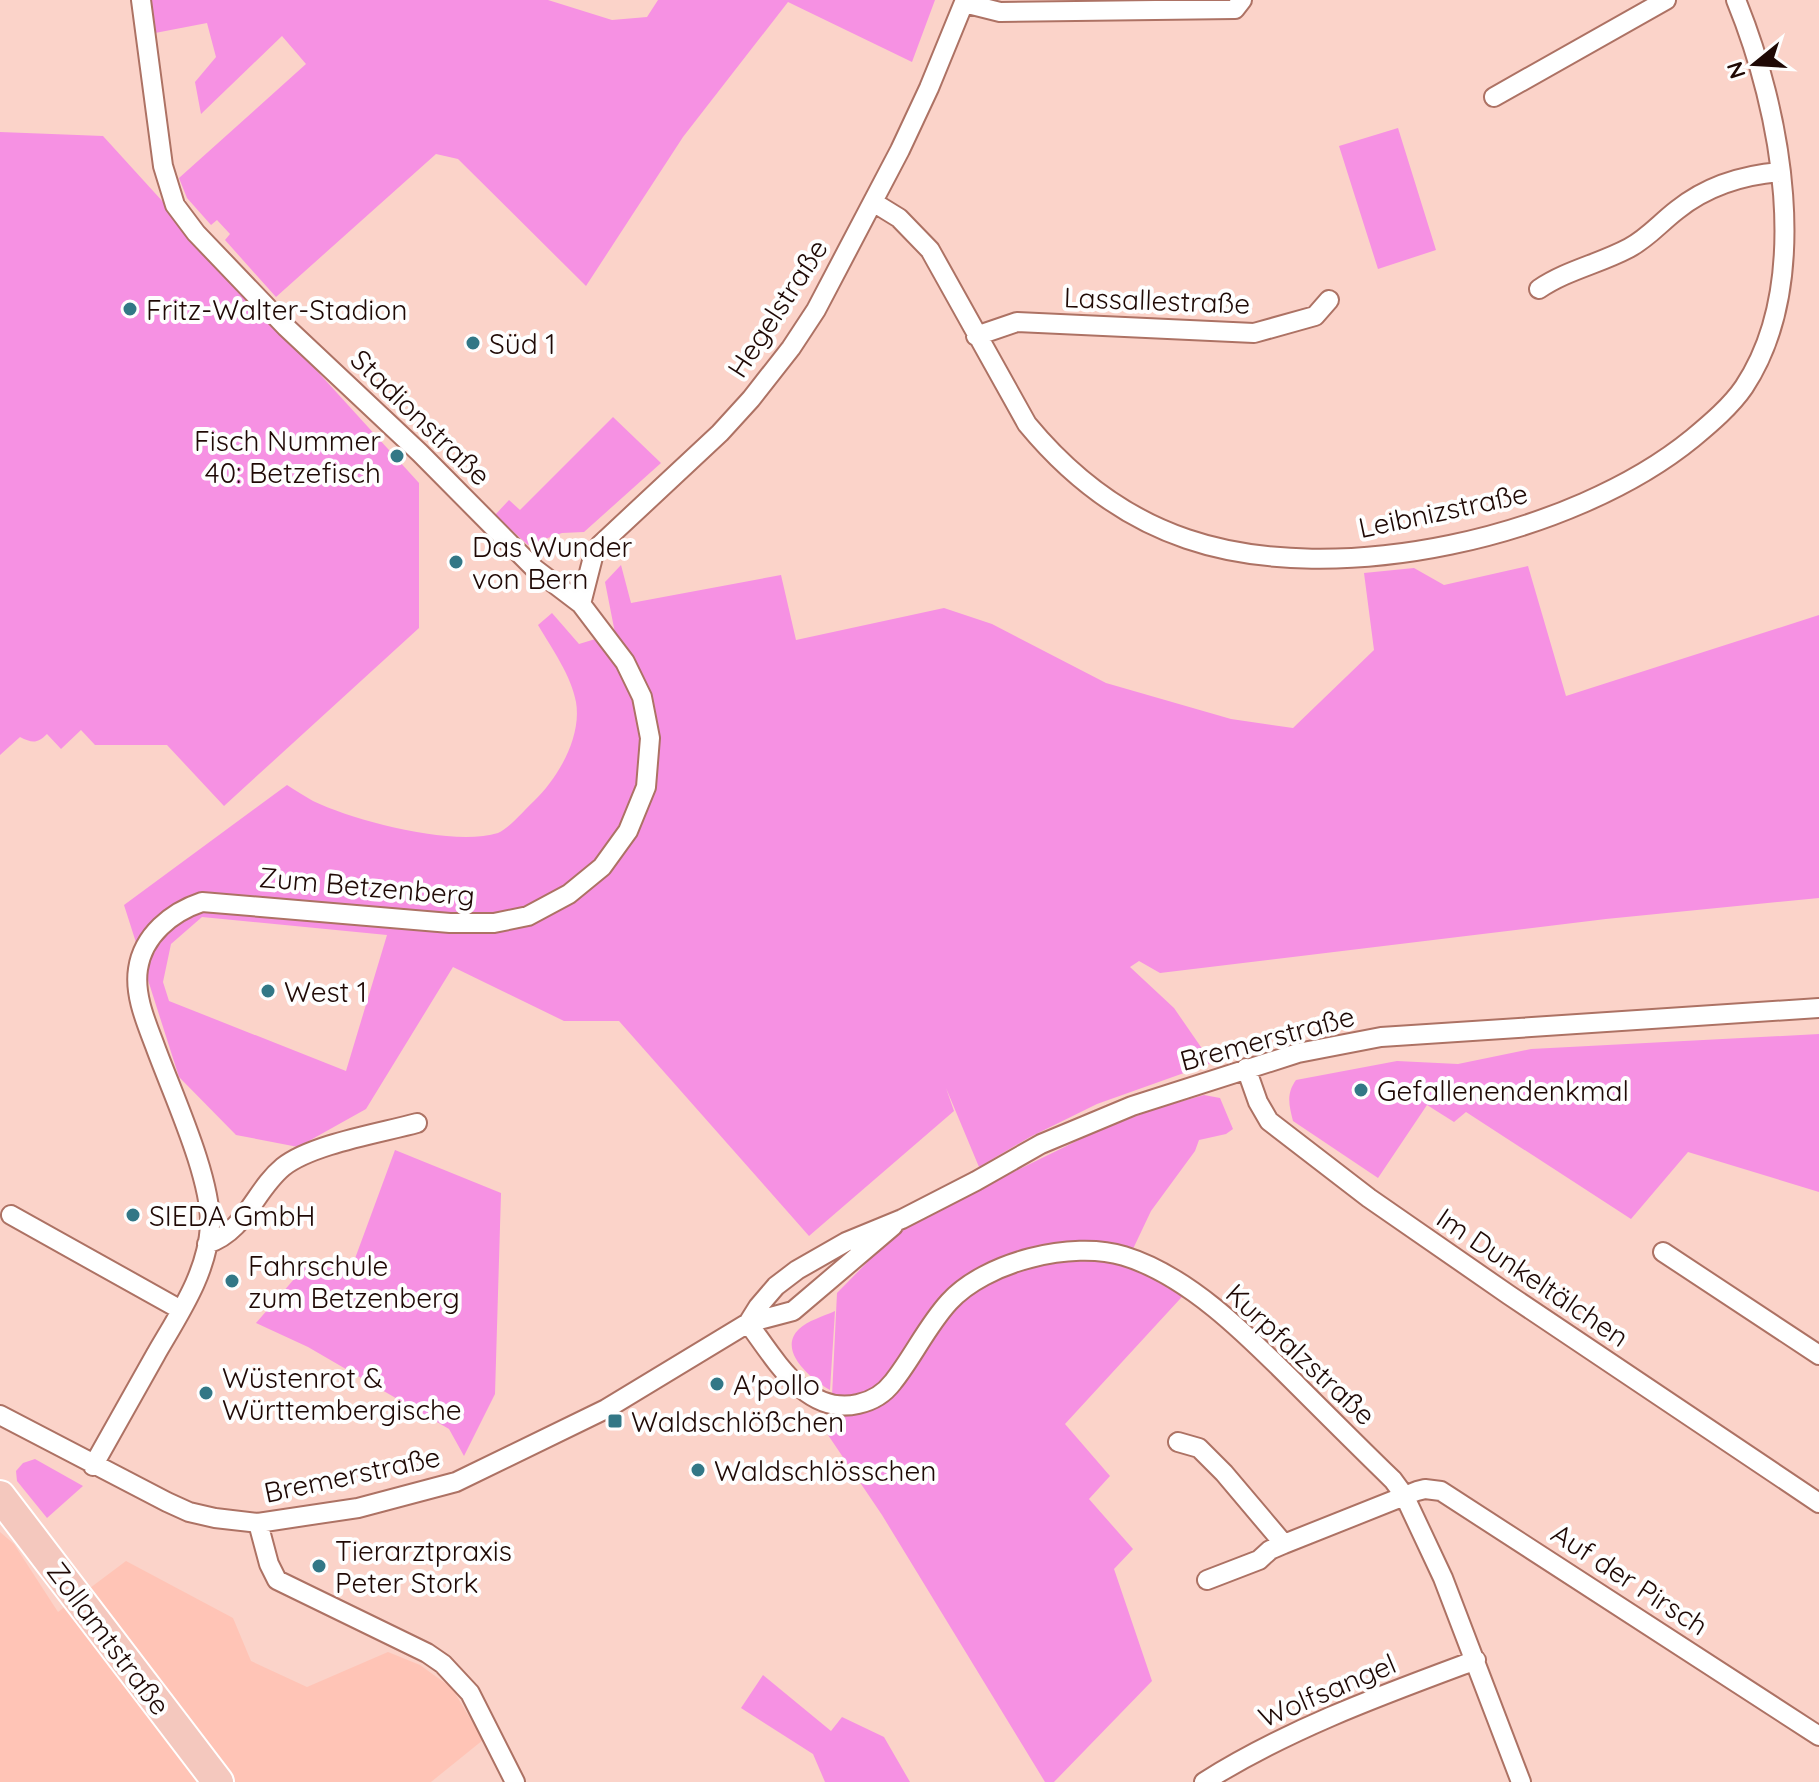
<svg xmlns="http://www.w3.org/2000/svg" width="1819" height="1782" viewBox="0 0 1819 1782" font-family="Quicksand,sans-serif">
<rect width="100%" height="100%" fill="#fbd3c9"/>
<path fill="#ffc4b6" d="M0,1532L14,1544L58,1612L126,1561L233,1618L251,1661L307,1687L388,1652L420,1665L452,1688L483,1740L431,1782H0Z"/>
<path fill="#f691e3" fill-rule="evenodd" d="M150,0H548L612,20L647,17L658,0H935L912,62L788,2L683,137L586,286L458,159L436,154L276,297L225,240L230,234L217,220L211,225L187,198L179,178L306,64L282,36L201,114L195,82L216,57L207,23L155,33Z
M1398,128L1436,250L1378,269L1339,146Z
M0,132L103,136L419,483V628L224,806L167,745H95L81,730L61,749L47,734C37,744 32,743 20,737L0,755Z
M613,417L661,463L584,532L562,533L528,545L495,515L509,500L520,510Z
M621,565L631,603L781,575L796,640L944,608L992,624L1106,683L1231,719L1293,728L1374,650L1364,573L1414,568L1444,585L1528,566L1566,696L1819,615V898L1606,919L1160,973L1139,961L1130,967L1174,1008L1212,1063L1097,1104L1030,1137L979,1167L946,1088L954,1111L809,1236L619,1021H564L453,967L366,1109L298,1147L236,1135L179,1077L124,905L287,785C295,790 304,796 313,801C355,821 453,847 498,833C510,828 524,810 534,801C558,778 582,737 576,702C571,675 552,649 538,625L552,613L579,644L615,633L605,582ZM202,917L387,935L346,1071L169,1001L163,982L171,944Z
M1819,1034V1192L1688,1152L1631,1219L1466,1112L1454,1122L1427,1105L1378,1178L1293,1121C1289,1105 1286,1094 1296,1080L1397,1061L1458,1064L1531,1049Z
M1204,1095L1220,1098L1233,1129L1226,1134L1199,1140L1195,1151L1151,1211L1132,1251L1191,1287L1065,1424L1110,1476L1089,1499L1133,1549L1114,1569L1152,1681L1054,1782H1045L882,1515L826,1432L832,1396L837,1293L895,1234L987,1185L1099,1130L1158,1108Z
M395,1150L501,1193L495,1394L464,1456L449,1429L308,1347L256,1323L308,1263L350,1272Z
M835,1311L830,1390C813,1380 776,1351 799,1329C807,1321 824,1316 835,1311Z
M35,1459L83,1486L47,1518L17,1481L16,1471L23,1463Z
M763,1675L831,1731L842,1717L884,1737L910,1782H825L813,1754L741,1708Z"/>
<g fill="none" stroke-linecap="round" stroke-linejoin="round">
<defs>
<path id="street" d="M964,3L1000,12L1235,9L1242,0
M1494,97L1666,0
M873,202L899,218L930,250L1027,424C1070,476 1122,517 1187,539C1336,590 1572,537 1693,438C1711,423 1731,406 1744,387C1814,281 1781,110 1736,0
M1539,289C1567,270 1599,264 1629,248C1648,238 1660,223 1677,210C1707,186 1743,175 1780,172
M976,336L1017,322L1254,333L1315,316L1329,300
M581,604L593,557L600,545L720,433L751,399L791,348L816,310L900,150L929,88L965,0
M1246,1068L1258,1102L1269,1121L1369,1198L1509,1295L1819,1503
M11,1215L181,1310
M207,1244C246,1231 254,1191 283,1167C312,1144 381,1133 417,1123
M1663,1252L1819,1355
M748,1323C775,1359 806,1416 858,1404C872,1401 884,1394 893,1382C913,1357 927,1326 949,1302C985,1262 1072,1240 1124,1256C1190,1276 1250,1338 1298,1386C1329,1417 1361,1449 1393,1480L1404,1495L1443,1578L1521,1782
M748,1323L758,1307L776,1286L797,1270L846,1242L902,1219L976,1181L1041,1144L1132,1106L1298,1053L1381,1037L1819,1008
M0,1415L167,1502L189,1512L215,1518L258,1523L358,1508L456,1482L606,1409L748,1323L793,1311L893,1226
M1178,1442L1199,1448L1224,1473L1284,1544L1417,1491L1425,1489L1441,1491L1819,1736
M93,1466C114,1428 135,1391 156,1354C179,1314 207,1274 210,1226C212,1178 172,1093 155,1046C146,1022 134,995 138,969C143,935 172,912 202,902L450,923H494L528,916L569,894L602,867L628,831L646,787L650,738L642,697L625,662L581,604L535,569L420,453L286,327L196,233L175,205L163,166L141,0
M258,1523L269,1564L277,1580L427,1653L443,1664L470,1693L515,1782
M1207,1580L1259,1560L1270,1550L1284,1544
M1204,1782C1290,1728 1382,1695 1476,1660"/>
<path id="primary" d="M0,1496L218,1782"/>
</defs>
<use href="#street" stroke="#ad7264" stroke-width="22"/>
<use href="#primary" stroke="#fff" stroke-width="34"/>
<use href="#street" stroke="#fff" stroke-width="18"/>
<use href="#primary" stroke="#f4c8be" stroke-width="30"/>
</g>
<g fill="#337786" stroke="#fefefe" stroke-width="3">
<circle cx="130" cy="309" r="8"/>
<circle cx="473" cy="343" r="8"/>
<circle cx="397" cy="456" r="8"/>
<circle cx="456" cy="562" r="8"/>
<circle cx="268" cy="991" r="8"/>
<circle cx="1361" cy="1090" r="8"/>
<circle cx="133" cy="1215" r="8"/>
<circle cx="232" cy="1281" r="8"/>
<circle cx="717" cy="1384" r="8"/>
<circle cx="206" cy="1393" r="8"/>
<rect x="607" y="1413" width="16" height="16" rx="4"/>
<circle cx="698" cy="1470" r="8"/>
<circle cx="319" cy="1566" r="8"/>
</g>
<g text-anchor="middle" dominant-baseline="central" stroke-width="8" stroke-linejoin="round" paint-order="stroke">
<g font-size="28" fill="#1f0905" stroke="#fefefe">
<text transform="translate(1157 300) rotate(2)">Lassallestraße</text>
<text transform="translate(777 308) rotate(-57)">Hegelstraße</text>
<text transform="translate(421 417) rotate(44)">Stadionstraße</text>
<text transform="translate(1443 510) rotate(-12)">Leibnizstraße</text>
<text transform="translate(367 886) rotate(5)">Zum Betzenberg</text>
<text transform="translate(1267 1038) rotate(-15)">Bremerstraße</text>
<text transform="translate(1533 1277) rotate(34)">Im Dunkeltälchen</text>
<text transform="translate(1301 1354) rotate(43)">Kurpfalzstraße</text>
<text transform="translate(352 1474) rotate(-12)">Bremerstraße</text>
<text transform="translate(1630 1579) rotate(33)">Auf der Pirsch</text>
<text transform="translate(109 1638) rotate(53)">Zollamtstraße</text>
<text transform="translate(1327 1690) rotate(-23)">Wolfsangel</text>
</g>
<g font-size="28" fill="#1f0905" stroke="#fefefe" text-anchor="start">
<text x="146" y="309">Fritz-Walter-Stadion</text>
<text x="489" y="343">Süd 1</text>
<text x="381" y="440" text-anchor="end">Fisch Nummer<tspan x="381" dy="32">40: Betzefisch</tspan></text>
<text x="472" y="546">Das Wunder<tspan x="472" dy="32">von Bern</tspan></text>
<text x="284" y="991">West 1</text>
<text x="1377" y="1090">Gefallenendenkmal</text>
<text x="149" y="1215">SIEDA GmbH</text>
<text x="248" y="1265">Fahrschule<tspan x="248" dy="32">zum Betzenberg</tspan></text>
<text x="222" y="1377">Wüstenrot &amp;<tspan x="222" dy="32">Württembergische</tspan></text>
<text x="733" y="1384">A'pollo</text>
<text x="631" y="1421">Waldschlößchen</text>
<text x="714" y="1470">Waldschlösschen</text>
<text x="335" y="1550">Tierarztpraxis<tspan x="335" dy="32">Peter Stork</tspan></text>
</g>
</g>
<g transform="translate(1755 64) rotate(252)" stroke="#fefefe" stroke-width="6" paint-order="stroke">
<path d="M0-6L14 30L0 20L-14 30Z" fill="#1f0905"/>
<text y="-12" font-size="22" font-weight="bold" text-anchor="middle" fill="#1f0905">N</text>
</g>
</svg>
